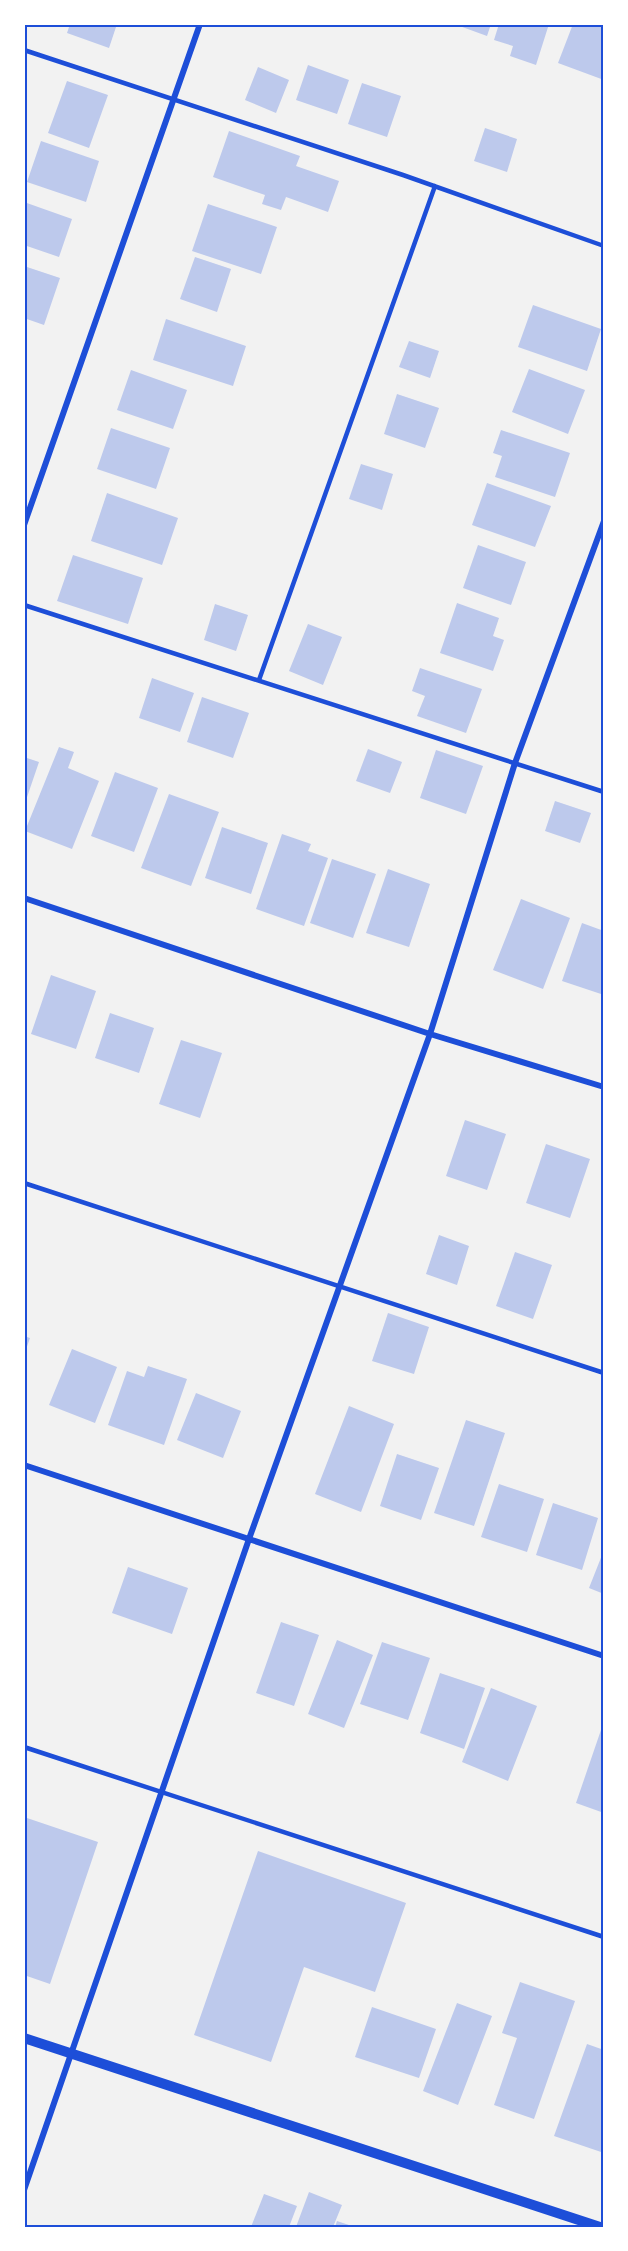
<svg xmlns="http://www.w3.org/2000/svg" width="628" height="2251" viewBox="0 0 628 2251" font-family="'Source Serif 4',serif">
<rect width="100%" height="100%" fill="#f2f2f2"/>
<path fill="#bdc9ec" d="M70,24H117L109,48L67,33Z
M454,24H491L487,36Z
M499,24H549L536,65L510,56L513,46L494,40Z
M573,24L604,26V80L558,63Z
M308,65L349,80L337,114L296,100Z
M258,67L289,80L276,113L245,100Z
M67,81L108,95L89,148L48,133Z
M362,83L401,96L387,137L348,124Z
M485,128L517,139L507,172L474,161Z
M229,131L300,156L296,166L339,181L328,212L286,197L281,210L262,204L265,195L213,177Z
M41,141L99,161L86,202L27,182Z
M24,202L72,219L59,257L24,245Z
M208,204L277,227L261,274L192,251Z
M195,257L231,269L217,312L180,299Z
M24,266L60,278L44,325L24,318Z
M533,305L601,329L587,371L518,347Z
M166,319L246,346L233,386L153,360Z
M409,341L439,351L430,378L399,367Z
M529,369L585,390L568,434L512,412Z
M131,370L187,390L173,429L117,410Z
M397,394L439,408L425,448L384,434Z
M111,428L170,448L156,489L97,469Z
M501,430L570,453L555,497L495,477L502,456L493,453Z
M361,464L393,474L382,510L349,499Z
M487,483L551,506L535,547L472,525Z
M107,493L178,518L162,565L91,541Z
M478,545L526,562L511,605L463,588Z
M73,555L143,578L128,624L57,601Z
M457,603L499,618L493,636L504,640L493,671L440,653Z
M215,604L248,615L236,651L204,640Z
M308,624L342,637L323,685L289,671Z
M420,668L482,689L466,733L417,716L425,696L412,691Z
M152,678L194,693L180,732L139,718Z
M202,697L249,713L233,758L187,742Z
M59,747L74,752L68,768L99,781L72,849L25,831Z
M368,749L402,762L390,793L356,781Z
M436,750L483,766L466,814L420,798Z
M24,757L39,762L24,806Z
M115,772L158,788L134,852L91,836Z
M169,794L219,812L191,886L141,868Z
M555,801L591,813L580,843L545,831Z
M222,827L268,843L251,894L205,878Z
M282,834L311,844L308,851L328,858L304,926L256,909Z
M332,859L376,874L353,938L310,923Z
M388,869L430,884L409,947L366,933Z
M521,899L570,918L543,989L493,970Z
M582,923L604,931V995L562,981Z
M51,975L96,991L76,1049L31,1034Z
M110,1013L154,1028L139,1073L95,1058Z
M181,1040L222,1053L200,1118L159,1104Z
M465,1120L506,1134L487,1190L446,1176Z
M546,1144L590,1159L570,1218L526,1203Z
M439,1235L469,1246L457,1285L426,1274Z
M515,1252L552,1265L533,1319L496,1306Z
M388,1313L429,1327L414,1374L372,1361Z
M24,1336L30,1338L24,1355Z
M72,1349L117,1367L95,1423L49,1405Z
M148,1366L187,1379L164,1445L108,1425L127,1371L144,1377Z
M196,1393L241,1411L223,1458L177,1440Z
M349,1406L394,1424L361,1512L315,1494Z
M466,1420L505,1433L474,1526L434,1513Z
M397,1454L439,1468L421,1520L380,1506Z
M499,1484L544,1499L527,1552L481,1537Z
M553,1503L598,1518L582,1570L536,1555Z
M604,1550V1594L589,1588Z
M128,1567L188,1588L172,1634L112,1613Z
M281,1622L319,1635L294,1706L256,1693Z
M337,1640L373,1655L344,1728L308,1714Z
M382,1642L430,1658L408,1720L360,1704Z
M440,1673L485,1688L464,1749L420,1733Z
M491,1688L537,1706L508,1781L462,1762Z
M602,1727L604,1728V1813L576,1803Z
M27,1818L98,1842L50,1984L24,1975V1827Z
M258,1851L406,1903L375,1992L304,1967L271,2062L194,2035Z
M520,1982L575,2001L534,2119L494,2105L517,2038L502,2033Z
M457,2003L492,2016L458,2105L423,2091Z
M372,2007L436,2029L419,2078L355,2057Z
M587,2044L604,2050V2153L554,2136Z
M309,2192L342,2205L333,2227H296Z
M264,2194L297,2206L289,2227H251Z
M337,2221L355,2227H335Z"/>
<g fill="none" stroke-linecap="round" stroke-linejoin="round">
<path stroke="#1d4ed8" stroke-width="4.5" d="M24,50L403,175L604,246
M24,605L604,792
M259,680L435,186
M24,1183L604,1373
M24,1747L604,1937"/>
<path stroke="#1d4ed8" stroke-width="6" d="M24,525L200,24
M24,898L430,1034L604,1087
M24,1465L604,1656
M24,2190L249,1539L430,1034L515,763L604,521"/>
<path stroke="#1d4ed8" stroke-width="10" d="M24,2038L600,2227"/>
</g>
<rect width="628" height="2251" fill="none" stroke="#ffffff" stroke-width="51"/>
<rect x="26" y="26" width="576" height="2200" fill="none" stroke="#1d4ed8" stroke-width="2"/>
</svg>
